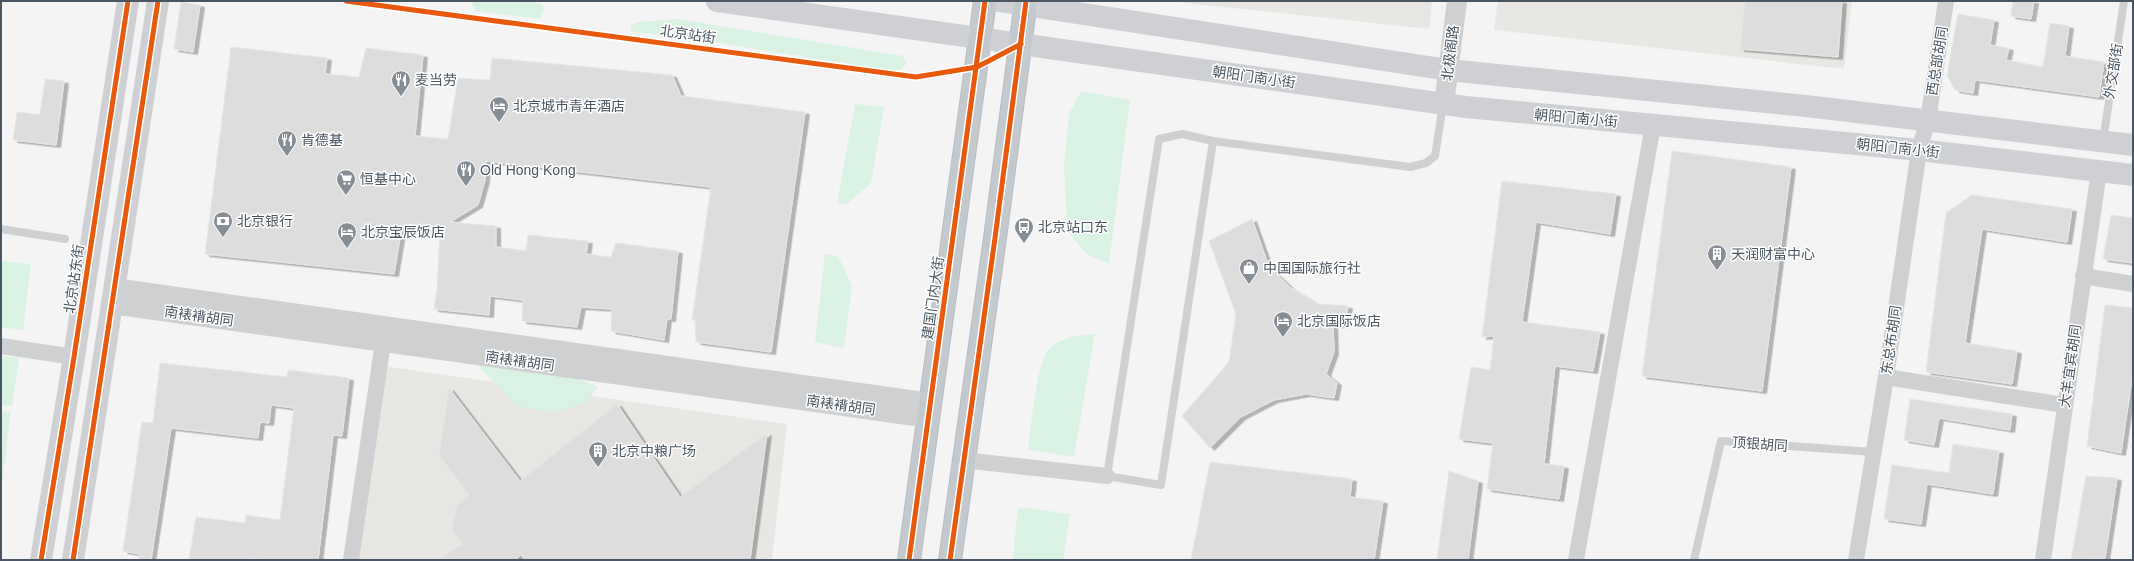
<svg xmlns="http://www.w3.org/2000/svg" width="2134" height="561" viewBox="0 0 2134 561" font-family="Helvetica,'Noto Sans SC',sans-serif">
<defs>
<filter id="shadow"><feDropShadow dx="4.5" dy="2.5" stdDeviation="0" flood-color="#0004"/></filter>
</defs>
<rect width="100%" height="100%" fill="#f4f4f4"/>
<path fill="#e8e7e3" d="M1167,1H1432L1429,29Z
M1498,1H1852L1844,69L1494,30Z
M383,366L787,424L772,560H355Z"/>
<path fill="#d9f2e3" d="M473,1H528L542,5L544,9L540,19L476,11L472,4Z
M678,19L903,56L906,63L901,70L893,71L700,40L631,31V25L638,22Z
M1081,91L1130,100L1109,264L1088,255L1067,231L1064,165L1069,114Z
M855,104L884,107L871,183L847,204L837,203Z
M825,254L838,256L852,285L844,348L815,342Z
M2,261L31,264L23,330L1,327Z
M1095,334L1074,457L1028,450C1031,430 1037,360 1049,349C1061,337 1079,335 1095,334Z
M1,356L19,358L12,406L1,405Z
M478,366C523,368 556,368 598,387L585,403L552,413L517,406Z
M1,411L11,412L2,482H1Z
M1018,507L1070,514L1063,560L1013,559Z"/>
<path fill="#ddddde" stroke="#e5e6e7" filter="url(#shadow)" d="M1745,1H1842L1838,57L1740,49Z
M2013,1H2034L2031,19L2011,16Z
M181,2L200,5L193,52L174,49Z
M1958,14L1994,20L1990,45L2009,48L2006,60L2043,67L2050,23L2069,26L2065,56L2104,62L2099,97L1975,80L1973,93L1955,90L1947,75Z
M231,47L327,58L325,74L359,77L366,48L423,55L415,136L448,139L458,78L490,80L492,58L672,75L681,96L805,112L771,352L696,342L695,320H692L711,187L486,161L485,180L478,205L450,222L496,226V247L526,251L528,235L588,241L586,254L611,257L616,243L678,251L671,319H667L664,340L611,331L612,309L581,307L577,327L522,321L523,300L490,296L489,315L434,309L437,290L440,228L436,230L402,226L394,274L205,254Z
M45,79L64,81L56,145L13,140L17,112L40,115Z
M1672,151L1791,167L1762,391L1642,376Z
M1502,181L1616,194L1610,234L1536,222L1522,322L1600,332L1593,371L1555,366L1544,464L1564,466L1559,499L1487,489L1493,443L1459,439L1471,367L1490,370L1494,336L1482,337Z
M1972,195L2072,209L2067,242L1982,229L1965,343L2017,351L2012,384L1926,372L1946,213Z
M2111,215L2133,218V263L2103,259Z
M1252,219L1269,267L1291,288L1318,304L1348,306L1345,325H1333L1334,352L1326,374L1337,383L1334,398L1306,394L1274,400L1241,417L1210,448L1182,416L1229,362L1236,314L1209,241Z
M2105,305L2133,308V371L2121,453L2087,446Z
M160,363L287,377L288,370L349,378L342,436L333,435L318,560H266L250,558V560H189L196,517L245,523L246,515L280,520L294,408L271,405L269,423L260,422L258,438L171,428L151,560H139L140,554L123,551L142,422L153,423Z
M449,388L520,481L617,404L680,497L767,433L750,560H525L521,555L515,560H439L463,543L452,530L457,505L469,495L439,455Z
M1910,399L2012,414L2010,430L1939,418L1934,445L1904,440Z
M1953,444L1999,451L1993,494L1927,484L1921,524L1884,519L1892,465L1949,473Z
M1210,462L1352,479L1350,497L1383,501L1374,560H1191Z
M1449,471L1478,481L1468,560H1437Z
M2086,476L2117,478L2105,558L2071,560Z"/>
<g fill="none" stroke-linecap="round" stroke-linejoin="round">
<defs>
<path id="trunk" d="M909,560L985,1
M950,560L995,238L1026,1"/>
</defs>
<use href="#trunk" stroke="#b9bec3" stroke-width="24"/>
<path stroke="#ced0d2" stroke-width="8" d="M1213,141L1161,485L1107,476L1159,139L1182,134L1213,141L1410,167L1426,163L1435,156L1443,105
M2103,141L2124,1
M1,229L65,239
M1694,560L1721,441L1873,452"/>
<path stroke="#ced0d2" stroke-width="16" d="M2083,276L2133,284
M1,346L74,357
M1886,377L2064,405
M963,460L1107,476
M351,560L383,342
M1576,560L1653,125
M1856,560L1886,377L1919,150L1928,120L1946,1
M2043,560L2099,171"/>
<path stroke="#ced0d2" stroke-width="20" d="M1444,104L1457,1
M114,288L931,403
M111,304L929,418"/>
<path stroke="#ced0d4" stroke-width="22" d="M717,1L1466,107L1919,150L2133,175
M999,1L1448,70L1806,106L2133,145
M41,560L74,357L128,1
M73,560L158,1"/>
<use href="#trunk" stroke="#c4c9cd" stroke-width="22"/>
<defs>
<path id="cycleway" d="M346,1L916,77L977,67L1021,44
M41,560L74,357L128,1
M73,560L158,1
M909,560L985,1
M950,560L995,238L1026,1"/>
</defs>
<use href="#cycleway" stroke="#fff" stroke-width="8"/>
<use href="#cycleway" stroke="#e8590c" stroke-width="5"/>
</g>
<defs>
<symbol id="restaurant-pin" viewBox="-11 -11 22 30"><path d="M0 17L-7.5 6A9.5 9.5 0 1 1 7.5 6Z" fill="#868d94" stroke="#fff"/><path d="M-5-6h1v4h1v-4h1v4h1v-4h1v5L-1.5 .5V6h-2V.5L-5-1ZM5-6V6H3V1.5H1.5Q1.5-4 5-6Z" fill="#fff"/></symbol>
<symbol id="hotel-pin" viewBox="-11 -11 22 30"><path d="M0 17L-7.5 6A9.5 9.5 0 1 1 7.5 6Z" fill="#868d94" stroke="#fff"/><path d="M-6-4.5h1.5V1H6V5H4.5V3h-9V5H-6ZM-4 0a1.8 1.8 0 1 1 3.6 0ZM.5 0V-2.5h3Q6-2.5 6 0Z" fill="#fff"/></symbol>
<symbol id="supermarket-pin" viewBox="-11 -11 22 30"><path d="M0 17L-7.5 6A9.5 9.5 0 1 1 7.5 6Z" fill="#868d94" stroke="#fff"/><path d="M-6-5.5h2.5l.6 2H6L4.5 2H-2.5L-4.4-4H-6ZM-1.5 3.2a1.3 1.3 0 1 0 .1 0ZM3 3.2a1.3 1.3 0 1 0 .1 0Z" fill="#fff"/></symbol>
<symbol id="bank-pin" viewBox="-11 -11 22 30"><path d="M0 17L-7.5 6A9.5 9.5 0 1 1 7.5 6Z" fill="#868d94" stroke="#fff"/><path d="M-6-4H6V4H-6ZM0-2.3a2.3 2.3 0 1 0 0 4.6a2.3 2.3 0 1 0 0-4.6Z" fill="#fff"/></symbol>
<symbol id="bus-pin" viewBox="-11 -11 22 30"><path d="M0 17L-7.5 6A9.5 9.5 0 1 1 7.5 6Z" fill="#868d94" stroke="#fff"/><path d="M-5-6H5V4H4V6H2V4H-2V6H-4V4H-5ZM-3.5-4V0h7V-4ZM-3.5 1.2v1.5H-2V1.2ZM2 1.2v1.5H3.5V1.2Z" fill="#fff"/></symbol>
<symbol id="building-pin" viewBox="-11 -11 22 30"><path d="M0 17L-7.5 6A9.5 9.5 0 1 1 7.5 6Z" fill="#868d94" stroke="#fff"/><path d="M-4-6H4V6H1V3H-1V6H-4ZM-2.5-4.3h1.7v1.8h-1.7ZM.8-4.3h1.7v1.8H.8ZM-2.5-1h1.7V.8h-1.7ZM.8-1h1.7V.8H.8Z" fill="#fff"/></symbol>
<symbol id="shop-pin" viewBox="-11 -11 22 30"><path d="M0 17L-7.5 6A9.5 9.5 0 1 1 7.5 6Z" fill="#868d94" stroke="#fff"/><path d="M-5-2.5h2.3a2.7 3.5 0 0 1 5.4 0H5L5.5 6h-11ZM-1.5-2.5h3a1.5 2.3 0 0 0-3 0Z" fill="#fff"/></symbol>
</defs>
<g fill-rule="evenodd">
<use href="#restaurant-pin" x="390" y="69" width="22" height="30"/>
<use href="#hotel-pin" x="488" y="95" width="22" height="30"/>
<use href="#restaurant-pin" x="276" y="129" width="22" height="30"/>
<use href="#restaurant-pin" x="455" y="159" width="22" height="30"/>
<use href="#supermarket-pin" x="335" y="168" width="22" height="30"/>
<use href="#bank-pin" x="212" y="210" width="22" height="30"/>
<use href="#bus-pin" x="1013" y="216" width="22" height="30"/>
<use href="#hotel-pin" x="336" y="221" width="22" height="30"/>
<use href="#building-pin" x="1706" y="243" width="22" height="30"/>
<use href="#shop-pin" x="1238" y="257" width="22" height="30"/>
<use href="#hotel-pin" x="1272" y="310" width="22" height="30"/>
<use href="#building-pin" x="587" y="440" width="22" height="30"/>
</g>
<g text-anchor="middle" dominant-baseline="central" stroke-width="3" stroke-linejoin="round" paint-order="stroke">
<g font-size="14" fill="#4a5661" stroke="#fff">
<text transform="translate(688 34) rotate(8)">北京站街</text>
<text transform="translate(1450 53) rotate(-83)">北极阁路</text>
<text transform="translate(1937 61) rotate(-81)">西总部胡同</text>
<text transform="translate(2113 71) rotate(-81)">外交部街</text>
<text transform="translate(1254 77) rotate(8)">朝阳门南小街</text>
<text transform="translate(1576 118) rotate(5)">朝阳门南小街</text>
<text transform="translate(1898 148) rotate(6)">朝阳门南小街</text>
<text transform="translate(74 279) rotate(-82)">北京站东街</text>
<text transform="translate(933 298) rotate(-82)">建国门内大街</text>
<text transform="translate(199 316) rotate(8)">南裱褙胡同</text>
<text transform="translate(1891 340) rotate(-82)">东总布胡同</text>
<text transform="translate(520 361) rotate(8)">南裱褙胡同</text>
<text transform="translate(2070 366) rotate(-82)">大羊宜宾胡同</text>
<text transform="translate(841 405) rotate(8)">南裱褙胡同</text>
<text transform="translate(1760 444) rotate(4)">顶银胡同</text>
</g>
<g font-size="14" fill="#4a5661" stroke="#fff" text-anchor="start">
<text x="415" y="80">麦当劳</text>
<text x="513" y="106">北京城市青年酒店</text>
<text x="301" y="140">肯德基</text>
<text x="480" y="170">Old Hong Kong</text>
<text x="360" y="179">恒基中心</text>
<text x="237" y="221">北京银行</text>
<text x="1038" y="227">北京站口东</text>
<text x="361" y="232">北京宝辰饭店</text>
<text x="1731" y="254">天润财富中心</text>
<text x="1263" y="268">中国国际旅行社</text>
<text x="1297" y="321">北京国际饭店</text>
<text x="612" y="451">北京中粮广场</text>
</g>
</g>
<rect width="2134" height="561" fill="none" stroke="#4a5661" stroke-width="4"/>
</svg>
